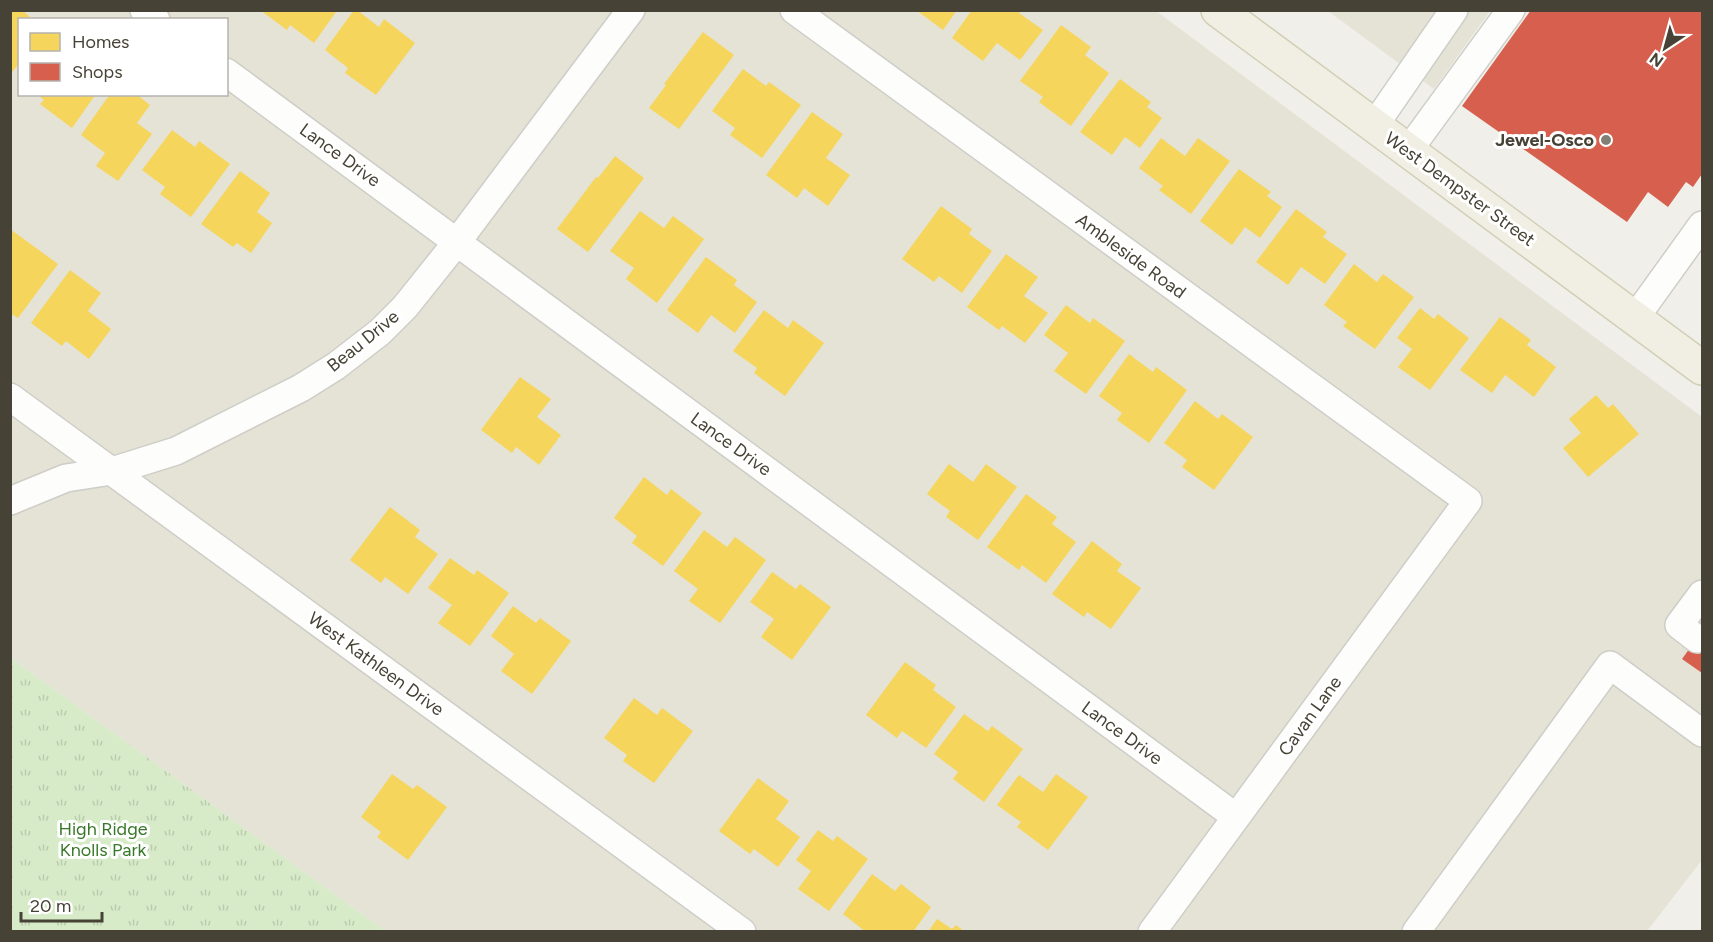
<svg xmlns="http://www.w3.org/2000/svg" width="1713" height="942" viewBox="0 0 1713 942" font-family="Figtree,sans-serif">
<defs>
<pattern id="grass-tufts" width="24" height="20" patternUnits="userSpaceOnUse" patternTransform="scale(1.5)"><rect width="24" height="20" fill="#d8ebc9"/><path d="M3 7l-1-3M5 7V3M7 7l1-3M15 17l-1-3M17 17v-4M19 17l1-3" fill="none" stroke="#bbcbad"/></pattern>
</defs>
<rect width="100%" height="100%" fill="#f0efe9"/>
<path fill="#e4e3d6" fill-rule="evenodd" d="M11,11H1156L1702,417V860L1647,931H385L11,658ZM20,20H226V94H20Z
M1328,11H1490L1434,89Z"/>
<path fill="url(#grass-tufts)" d="M11,658L385,931H11Z"/>
<path fill="#f6d55c" d="M10,10H22L30,17L28,20H20V31L17,35L20,37V62L10,75Z
M260,10H334L336,12L314,43L290,25L287,30Z
M354,10H357L379,27L384,19L415,43L376,95L345,73L348,68L325,50Z
M916,10H957L943,30Z
M972,10H1021L1019,13L1043,30L1020,60L997,43L983,61L952,38Z
M1061,25L1091,47L1085,55L1109,73L1071,126L1039,102L1043,97L1020,81Z
M703,32L734,55L679,129L649,108L666,85L664,84Z
M743,69L766,86L769,82L801,105L762,158L730,135L735,128L712,111Z
M1120,79L1151,102L1147,107L1162,118L1140,148L1125,137L1112,155L1080,132Z
M37,94H96L72,128L40,104L44,100Z
M110,94H136L150,105L137,123L152,134L118,181L96,166L105,153L81,135Z
M812,112L843,134L826,158L850,175L828,206L804,188L797,198L766,175Z
M172,130L195,147L199,141L230,164L191,217L160,194L165,187L142,170Z
M1161,138L1185,156L1198,138L1230,161L1191,214L1159,190L1163,186L1139,168Z
M615,156L644,178L588,252L557,229L596,177L598,178Z
M1239,169L1271,192L1267,196L1282,207L1260,238L1245,227L1232,245L1200,221Z
M240,171L270,193L257,212L272,223L251,253L237,243L233,247L201,224Z
M941,206L972,229L969,234L992,251L962,293L939,276L934,282L902,259Z
M1296,209L1327,232L1323,237L1347,254L1325,284L1301,267L1288,285L1256,262Z
M640,211L664,228L673,216L704,239L657,303L626,279L634,268L610,251Z
M10,229L58,264L18,318L10,313Z
M1006,254L1038,277L1024,296L1048,313L1025,343L1002,326L999,330L967,307Z
M706,257L737,280L734,285L757,302L735,333L711,315L698,333L667,310Z
M1354,264L1377,282L1383,274L1414,297L1375,349L1343,326L1347,322L1324,305Z
M70,270L101,293L88,311L111,329L89,359L66,341L62,346L31,323Z
M1066,305L1090,323L1093,318L1125,341L1086,394L1054,371L1068,353L1044,335Z
M1420,308L1434,319L1438,314L1469,338L1430,390L1398,367L1412,349L1397,338Z
M764,310L788,328L793,320L824,343L785,396L754,373L757,368L733,351Z
M1500,317L1531,340L1527,345L1556,367L1534,397L1505,375L1492,393L1460,370Z
M1129,354L1153,372L1156,367L1187,390L1149,443L1117,420L1122,413L1099,396Z
M520,377L551,399L537,417L561,435L539,465L516,447L512,453L481,430Z
M1596,395L1608,408L1613,404L1639,434L1588,477L1563,448L1581,433L1569,419Z
M1195,401L1218,419L1222,414L1253,437L1214,490L1182,467L1187,460L1164,443Z
M949,464L973,482L986,464L1017,487L978,540L946,517L950,511L927,494Z
M644,477L667,495L671,489L702,513L663,566L632,543L637,536L614,518Z
M1026,494L1057,517L1052,524L1076,542L1046,583L1022,565L1019,570L987,547Z
M390,507L420,530L415,537L438,554L408,594L385,577L381,583L350,560Z
M704,530L727,547L735,537L766,560L720,623L689,601L698,589L674,571Z
M1092,541L1122,564L1117,571L1141,588L1111,629L1087,612L1084,617L1052,594Z
M450,558L474,575L477,570L509,593L470,646L438,623L452,605L428,588Z
M772,572L796,589L800,584L831,607L792,660L761,637L774,619L750,602Z
M513,606L536,623L540,618L571,641L532,694L501,671L514,654L491,636Z
M905,662L936,685L933,690L956,707L926,748L902,731L897,738L866,715Z
M634,698L657,715L662,708L693,731L654,783L623,761L627,755L604,738Z
M964,714L988,731L992,726L1023,749L984,802L953,779L958,772L934,754Z
M392,774L413,789L417,785L447,807L408,860L377,837L381,832L361,817Z
M1056,774L1088,797L1048,850L1017,827L1021,822L997,805L1019,775L1043,792Z
M758,778L789,801L776,819L800,837L778,867L754,849L750,854L719,831Z
M818,830L833,841L837,836L868,859L829,911L798,889L811,871L796,860Z
M872,874L895,891L901,884L931,907L913,932H866L843,914Z
M937,919L952,929L956,925L965,932H928Z"/>
<path fill="#d6604d" d="M1531,10H1702V174L1693,187L1686,182L1668,207L1648,192L1627,222L1462,106Z
M1702,631V673L1682,659Z"/>
<g fill="none" stroke-linecap="round" stroke-linejoin="round">
<defs>
<path id="minor" d="M144,10L156,20
M794,10L1468,501L1152,932
M226,72L1236,817
M1374,126L1454,10
M1408,151L1511,10
M1635,318L1702,225
M10,397L742,932
M10,501L66,478L112,471L176,451L301,388L336,366L380,332L405,307L457,242L631,10
M1697,639L1679,625L1702,594
M1416,932L1610,665L1702,733"/>
<path id="major" d="M1218,10L1702,368"/>
</defs>
<use href="#minor" stroke="#cecdc7" stroke-width="30"/>
<use href="#major" stroke="#d2cfb6" stroke-width="36"/>
<use href="#minor" stroke="#fdfdfc" stroke-width="27"/>
<use href="#major" stroke="#f1efe3" stroke-width="33"/>
</g>
<circle fill="#827f74" stroke="#fff" stroke-width="2" cx="1606" cy="140" r="6"/>
<g text-anchor="middle" dominant-baseline="central" stroke-width="6" stroke-linejoin="round" paint-order="stroke">
<g font-size="18" font-weight="bold" fill="#464235" stroke="#fff" text-anchor="end">
<text x="1594" y="140">Jewel-Osco</text>
</g>
<g font-size="18" fill="#464235" stroke="#fff">
<text transform="translate(340 155) rotate(36)">Lance Drive</text>
<text transform="translate(1460 189) rotate(36)">West Dempster Street</text>
<text transform="translate(1131 256) rotate(36)">Ambleside Road</text>
<text transform="translate(363 341) rotate(-39)">Beau Drive</text>
<text transform="translate(731 444) rotate(36)">Lance Drive</text>
<text transform="translate(376 664) rotate(36)">West Kathleen Drive</text>
<text transform="translate(1310 716) rotate(-54)">Cavan Lane</text>
<text transform="translate(1122 733) rotate(36)">Lance Drive</text>
</g>
<g font-size="18" fill="#397828" stroke="#fff">
<text x="103" y="829">High Ridge<tspan x="103" dy="21">Knolls Park</tspan></text>
</g>
</g>
<rect width="1713" height="942" fill="none" stroke="#464235" stroke-width="24"/>
<rect x="18" y="18" width="210" height="78" fill="#ffffff" stroke="#b5b3ae" stroke-width="1.5"/>
<rect x="30" y="33" width="30" height="18" fill="#f6d55c" stroke="#b5b3ae" stroke-width="1.5"/>
<text x="72" y="48" font-size="18" fill="#464235">Homes</text>
<rect x="30" y="63" width="30" height="18" fill="#d6604d" stroke="#b5b3ae" stroke-width="1.5"/>
<text x="72" y="78" font-size="18" fill="#464235">Shops</text>
<g transform="translate(1665 48) rotate(216)" stroke="#ffffff" stroke-width="4.5" paint-order="stroke">
<path d="M0-4.5L10 22L0 15L-10 22Z" fill="#464235"/>
<text y="-9" font-size="16" font-weight="bold" text-anchor="middle" fill="#464235">N</text>
</g>
<path d="M21 912v9h81v-9" fill="none" stroke="#464235" stroke-width="3"/>
<text x="30" y="912" font-size="18" fill="#464235" stroke="#ffffff" stroke-width="4.5" paint-order="stroke">20 m</text>
</svg>
